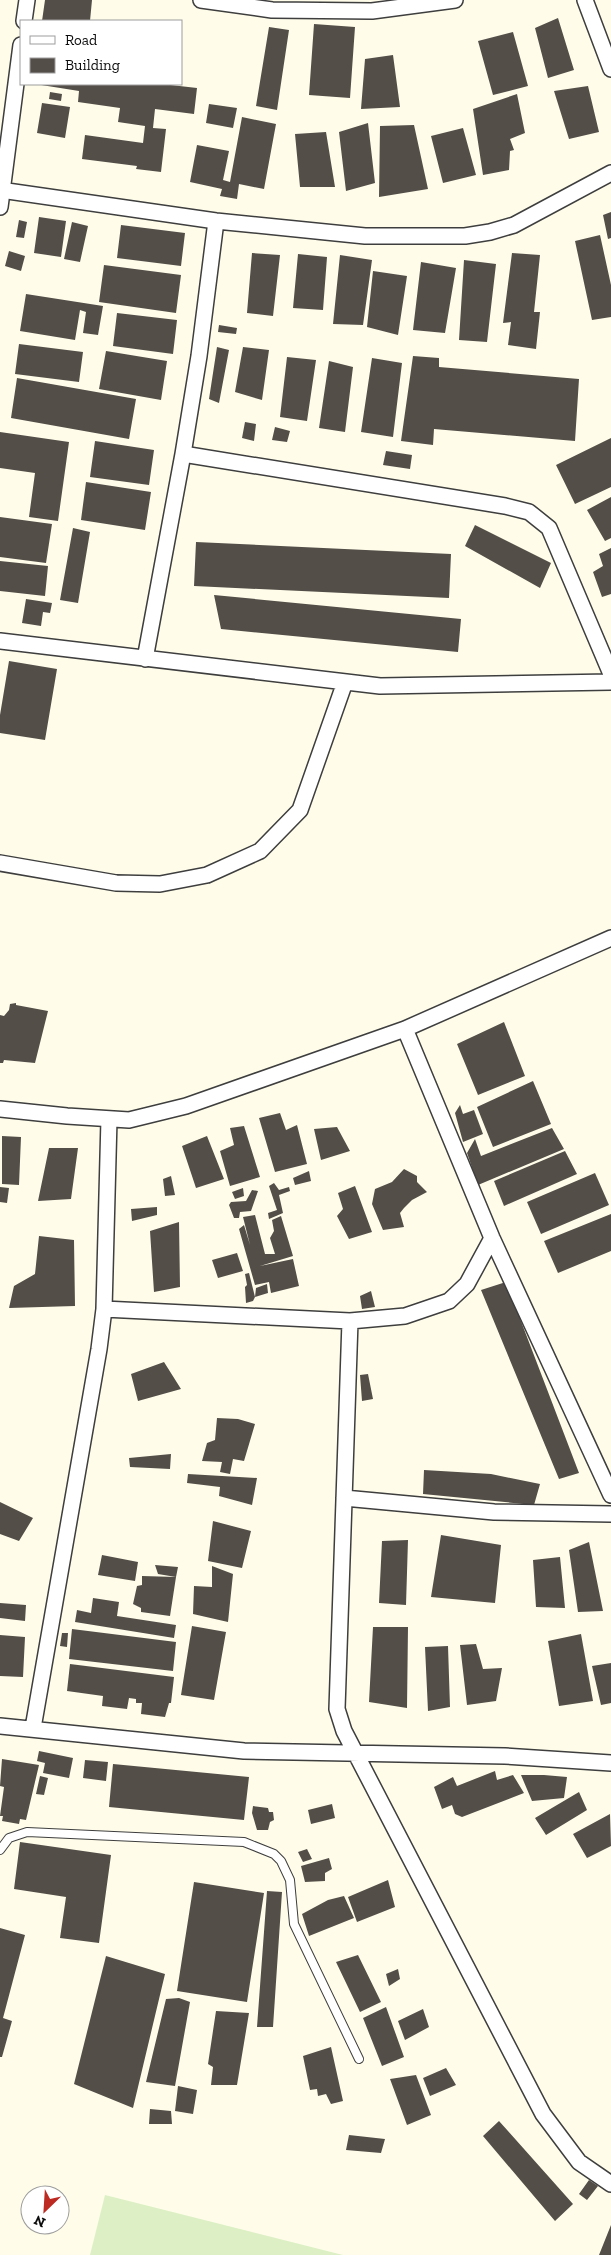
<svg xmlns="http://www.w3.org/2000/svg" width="611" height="2255" viewBox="0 0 611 2255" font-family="'Zilla Slab',serif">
<rect width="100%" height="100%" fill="#fffdea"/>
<path fill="#ddf0c5" d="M105,2195L343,2255H90Z"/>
<path fill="#544e48" d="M45,0H92L90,21H42Z
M558,18L574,70L548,78L535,28Z
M314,24L355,27L350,98L309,95Z
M269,27L289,30L277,110L256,106Z
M513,32L528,86L493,95L478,41Z
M393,55L400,107L361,109L365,59Z
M35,84H162L197,88L194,114L155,109L153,128L166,129L161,172L136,169L137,166L82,159L85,135L143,143L145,126L118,122L120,108L78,102L79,91Z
M588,86L599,132L569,139L554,91Z
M50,92L62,94L61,101L49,99Z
M517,94L525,133L510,139L514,150L510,151L509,170L483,175L473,109Z
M42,103L70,107L65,138L37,133Z
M209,104L237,108L233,128L206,123Z
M242,117L276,124L264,189L239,184L237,199L220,196L222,189L190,182L197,145L229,151L223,180L230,182Z
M368,123L375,183L346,191L339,132Z
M414,125L428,189L379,197L380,126Z
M463,128L476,175L443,183L431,136Z
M326,132L335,187H300L295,134Z
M611,212V238L608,239L603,215Z
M39,217L66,221L61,257L34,253Z
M19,220L27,222L24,238L16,237Z
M72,222L88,226L80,262L64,259Z
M121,225L185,233L181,266L117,258Z
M600,235L611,285V317L592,320L575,241Z
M9,251L25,256L21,271L5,266Z
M252,253L280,255L273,316L247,313Z
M512,253L540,255L534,312H540L536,349L508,345L511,322L503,323Z
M298,254L327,257L323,310L293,308Z
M340,255L372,260L363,325L333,324Z
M464,260L496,264L487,342L459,340Z
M421,262L456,268L445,333L413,330Z
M104,265L181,275L176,313L99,302Z
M373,271L407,276L398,335L367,327Z
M26,294L103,306L98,335L83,333L86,312L80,310L75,340L20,331Z
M117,313L177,320L173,354L113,346Z
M219,325L237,328L236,334L218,332Z
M19,344L83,352L79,382L15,374Z
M217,347L229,350L219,403L209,399Z
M243,347L269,350L262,400L235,392Z
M106,351L167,361L161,400L99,389Z
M413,356L439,358V367L579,379L575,441L434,429L433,445L401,441Z
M287,357L316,360L307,421L280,417Z
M372,358L402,363L393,437L361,432Z
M329,361L353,367L345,432L319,428Z
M17,378L136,399L129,439L11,418Z
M245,422L256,424L254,441L242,438Z
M275,427L290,431L287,442L272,440Z
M0,432L69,442L58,521L29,517L35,473L0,468Z
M611,438V487L575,504L556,465Z
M95,441L154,450L149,485L90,477Z
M386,451L412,455L410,469L383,465Z
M86,482L151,492L145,530L81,520Z
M611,497V538L605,541L587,510Z
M0,517L52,524L46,563L0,557Z
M475,525L551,563L540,588L465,546Z
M73,528L90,532L78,603L60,600Z
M196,542L451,554L449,598L194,586Z
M611,548V594L602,597L593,572L603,566L599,554Z
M0,561L48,566L45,596L0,591Z
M214,595L461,619L458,652L221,629Z
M26,599L52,603L50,613L43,612L41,626L22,623Z
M9,661L57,669L45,740L0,733V715Z
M16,1003V1005L48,1011L35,1063L4,1060L3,1063H0V1015L4,1016L9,1010L10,1004Z
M504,1022L525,1076L478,1095L457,1044Z
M533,1081L551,1124L493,1147L477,1107Z
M460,1105L463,1114L474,1110L483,1134L463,1142L455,1113Z
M280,1113L286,1130L297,1125L307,1164L275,1172L259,1118Z
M244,1126L260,1177L230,1186L220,1151L234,1145L230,1128Z
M337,1127L350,1151L321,1160L314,1129Z
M552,1128L564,1149L478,1185L467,1153L475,1139L481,1156Z
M2,1136L21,1137L19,1185L2,1184Z
M207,1136L224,1179L196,1188L182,1146Z
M49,1148H78L71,1199L38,1201Z
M565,1151L577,1174L504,1206L494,1181Z
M404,1169L417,1176V1182L427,1192L412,1200L404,1208L400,1213L404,1227L383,1230L372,1204L375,1189L392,1182Z
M309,1171L311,1181L295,1185L293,1178Z
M595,1173L609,1205L541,1234L527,1202Z
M171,1176L175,1195L165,1196L163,1179Z
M274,1183L279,1190L289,1187L290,1191L279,1195L283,1213L269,1219L268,1213L277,1210L269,1186Z
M355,1186L372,1232L349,1239L337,1216L343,1209L338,1193Z
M0,1187L9,1188L7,1203L0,1202Z
M243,1188L244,1196L235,1199L232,1192Z
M252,1190L258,1191L251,1211L240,1212L239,1218H234L229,1205L231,1202L246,1201Z
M157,1207V1215L132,1221L131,1209Z
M611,1214V1251L558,1273L544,1241Z
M255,1215L265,1254H275L270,1238L274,1231L272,1220L281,1216L293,1256L260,1266L293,1259L299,1286L271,1293L269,1282L255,1285L239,1229L244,1225L250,1245L243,1217Z
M179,1222L180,1287L154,1292L150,1231Z
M39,1236L74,1240L75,1306L9,1308L14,1286L35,1274Z
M237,1253L243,1271L218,1278L212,1260Z
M249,1273L255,1297L253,1301L246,1303L245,1287L247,1285L245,1274Z
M506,1282L579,1473L559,1479L481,1290Z
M267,1284L268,1293L255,1297L256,1288Z
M371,1291L375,1307L362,1309L360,1296Z
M164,1362L181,1389L138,1401L131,1374Z
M368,1374L373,1399L362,1401L360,1375Z
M217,1418L238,1419L255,1424L244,1461L233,1459L230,1474L220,1472L222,1462L202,1461L207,1443L215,1440Z
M171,1454L170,1469L130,1467L129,1458Z
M424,1470L491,1474L540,1484L534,1505L423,1494Z
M188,1474L257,1478L252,1505L219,1496L220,1487L187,1483Z
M0,1502L33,1518L19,1541L0,1534Z
M213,1521L251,1531L242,1568L208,1561Z
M441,1535L501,1545L495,1603L431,1597Z
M408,1540L406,1605L379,1603L382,1541Z
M589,1542L603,1611L578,1612L569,1550Z
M102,1555L138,1562L135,1581L98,1575Z
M560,1557L565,1608L536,1607L533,1560Z
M155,1565L178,1567L176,1577L158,1574Z
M212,1566L233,1574L228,1622L193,1614L194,1586L212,1587Z
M142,1576L176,1577L170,1616L141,1612V1608L133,1604L137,1586L142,1585Z
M93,1598L119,1602L117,1616L176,1625L174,1638L75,1622L77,1610L91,1613Z
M0,1603L26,1605L25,1621L0,1618Z
M192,1626L226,1632L214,1700L181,1695Z
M373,1627H408L407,1708L369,1702Z
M72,1629L176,1642L173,1671L69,1659Z
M62,1633H68L67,1647L60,1646Z
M581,1634L593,1701L559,1706L548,1641Z
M0,1635L25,1637L23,1677L0,1676Z
M476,1644L483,1669L502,1668L496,1701L467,1705L460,1645Z
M448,1646L450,1707L428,1711L425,1647Z
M611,1663V1703L601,1705L592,1666Z
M70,1664L174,1677L171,1703H169L165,1717L141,1714L142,1703H136V1699L129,1698L127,1709L102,1706L103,1696L67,1691Z
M39,1751L73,1758L69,1778L43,1773L45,1763L37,1761Z
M2,1759L39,1765L26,1820L20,1819L19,1824L2,1821L3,1816H0L4,1787L0,1786Z
M85,1760L108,1762L106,1781L83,1778Z
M113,1764L249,1777L244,1820L109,1807Z
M495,1771L497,1780L513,1775L524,1793L462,1817L455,1814L452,1805L442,1809L434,1787L453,1777L457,1786Z
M521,1775H544L567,1777L564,1798L532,1801Z
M40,1776L48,1778L44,1795L36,1794Z
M579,1792L587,1810L546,1835L535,1818Z
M332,1804L335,1818L311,1824L308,1810Z
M253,1806L268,1808L269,1812H273L274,1820L270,1822L268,1830H257L252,1813Z
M610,1814L611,1846L587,1858L573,1834Z
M20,1842L111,1855L99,1943L60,1938L66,1897L14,1889Z
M307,1849L312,1859L303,1862L298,1852Z
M329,1858L332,1869L325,1873V1881L305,1882L301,1866Z
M388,1880L395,1907L357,1922L348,1897Z
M194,1882L264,1893L247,2002L177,1991Z
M267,1891L282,1892L273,2027H257Z
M344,1896L354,1918L309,1936L302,1914L328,1900Z
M0,1928L25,1935L3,2018L12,2021L2,2057H0Z
M358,1955L381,2002L360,2012L336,1962Z
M106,1956L165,1974L133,2108L74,2084Z
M398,1969L400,1979L389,1986L386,1974Z
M179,1998L190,2002L175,2086L146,2082L166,1999Z
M386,2007L404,2057L382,2066L363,2018Z
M423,2009L429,2027L405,2040L398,2021Z
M216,2011L249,2013L237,2085H211L213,2067L208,2064Z
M331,2047L343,2101L331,2104L326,2094L318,2096L317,2089L310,2090L303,2056Z
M446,2068L456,2085L430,2096L423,2078Z
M416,2075L431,2115L407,2125L390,2079Z
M178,2086L197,2090L193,2114L175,2111Z
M150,2109L171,2111L172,2124H149Z
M499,2121L573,2204L555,2221L483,2136Z
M349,2135L385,2139L381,2153L346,2150Z
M589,2180L598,2186L587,2200L579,2194Z
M611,2225V2255H599Z"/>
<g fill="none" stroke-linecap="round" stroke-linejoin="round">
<defs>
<path id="service" d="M0,1850L9,1838L27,1832L244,1842L274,1854L281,1861L290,1880L294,1924L359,2059"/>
<path id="minor" d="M201,0L272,10L372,11L455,0
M585,0L611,69
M24,21L27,0
M0,190L216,221L365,236H465L490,232L514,225L611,173
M0,207L21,45
M183,454L505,506L529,512L549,528L611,674
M0,641L380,686L611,682
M145,659L183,454L199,356L216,221
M0,863L116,883L160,884L207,875L260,851L300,810L345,682
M405,1029L492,1238L611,1495
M0,1109L67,1116L129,1120L186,1106L405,1029L611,938
M104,1309L350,1321L405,1316L449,1301L467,1284L492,1238
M350,1321L337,1709L344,1731L543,2114L579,2162L611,2184
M344,1498L494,1512L611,1514
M0,1726L244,1751L505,1756L611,1763
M33,1728L99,1349L104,1309L109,1119"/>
</defs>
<use href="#service" stroke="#3e3e3e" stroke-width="10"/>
<use href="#minor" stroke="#3e3e3e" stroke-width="18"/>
<use href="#service" stroke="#fff" stroke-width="8"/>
<use href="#minor" stroke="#fff" stroke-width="15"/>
</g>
<rect x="20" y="20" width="162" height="65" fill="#ffffff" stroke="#9d9d9d"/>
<rect x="30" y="36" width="25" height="8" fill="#ffffff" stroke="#9d9d9d"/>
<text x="65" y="45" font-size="15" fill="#0b0b0b">Road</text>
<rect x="30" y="58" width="25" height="15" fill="#544e48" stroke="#9d9d9d"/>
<text x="65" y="70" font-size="15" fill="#0b0b0b">Building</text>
<g transform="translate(45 2210) rotate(205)"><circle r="24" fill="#ffffff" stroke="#9d9d9d"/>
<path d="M0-4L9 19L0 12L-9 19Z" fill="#bd2a22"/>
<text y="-8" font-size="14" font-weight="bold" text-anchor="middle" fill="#0b0b0b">N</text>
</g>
</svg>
